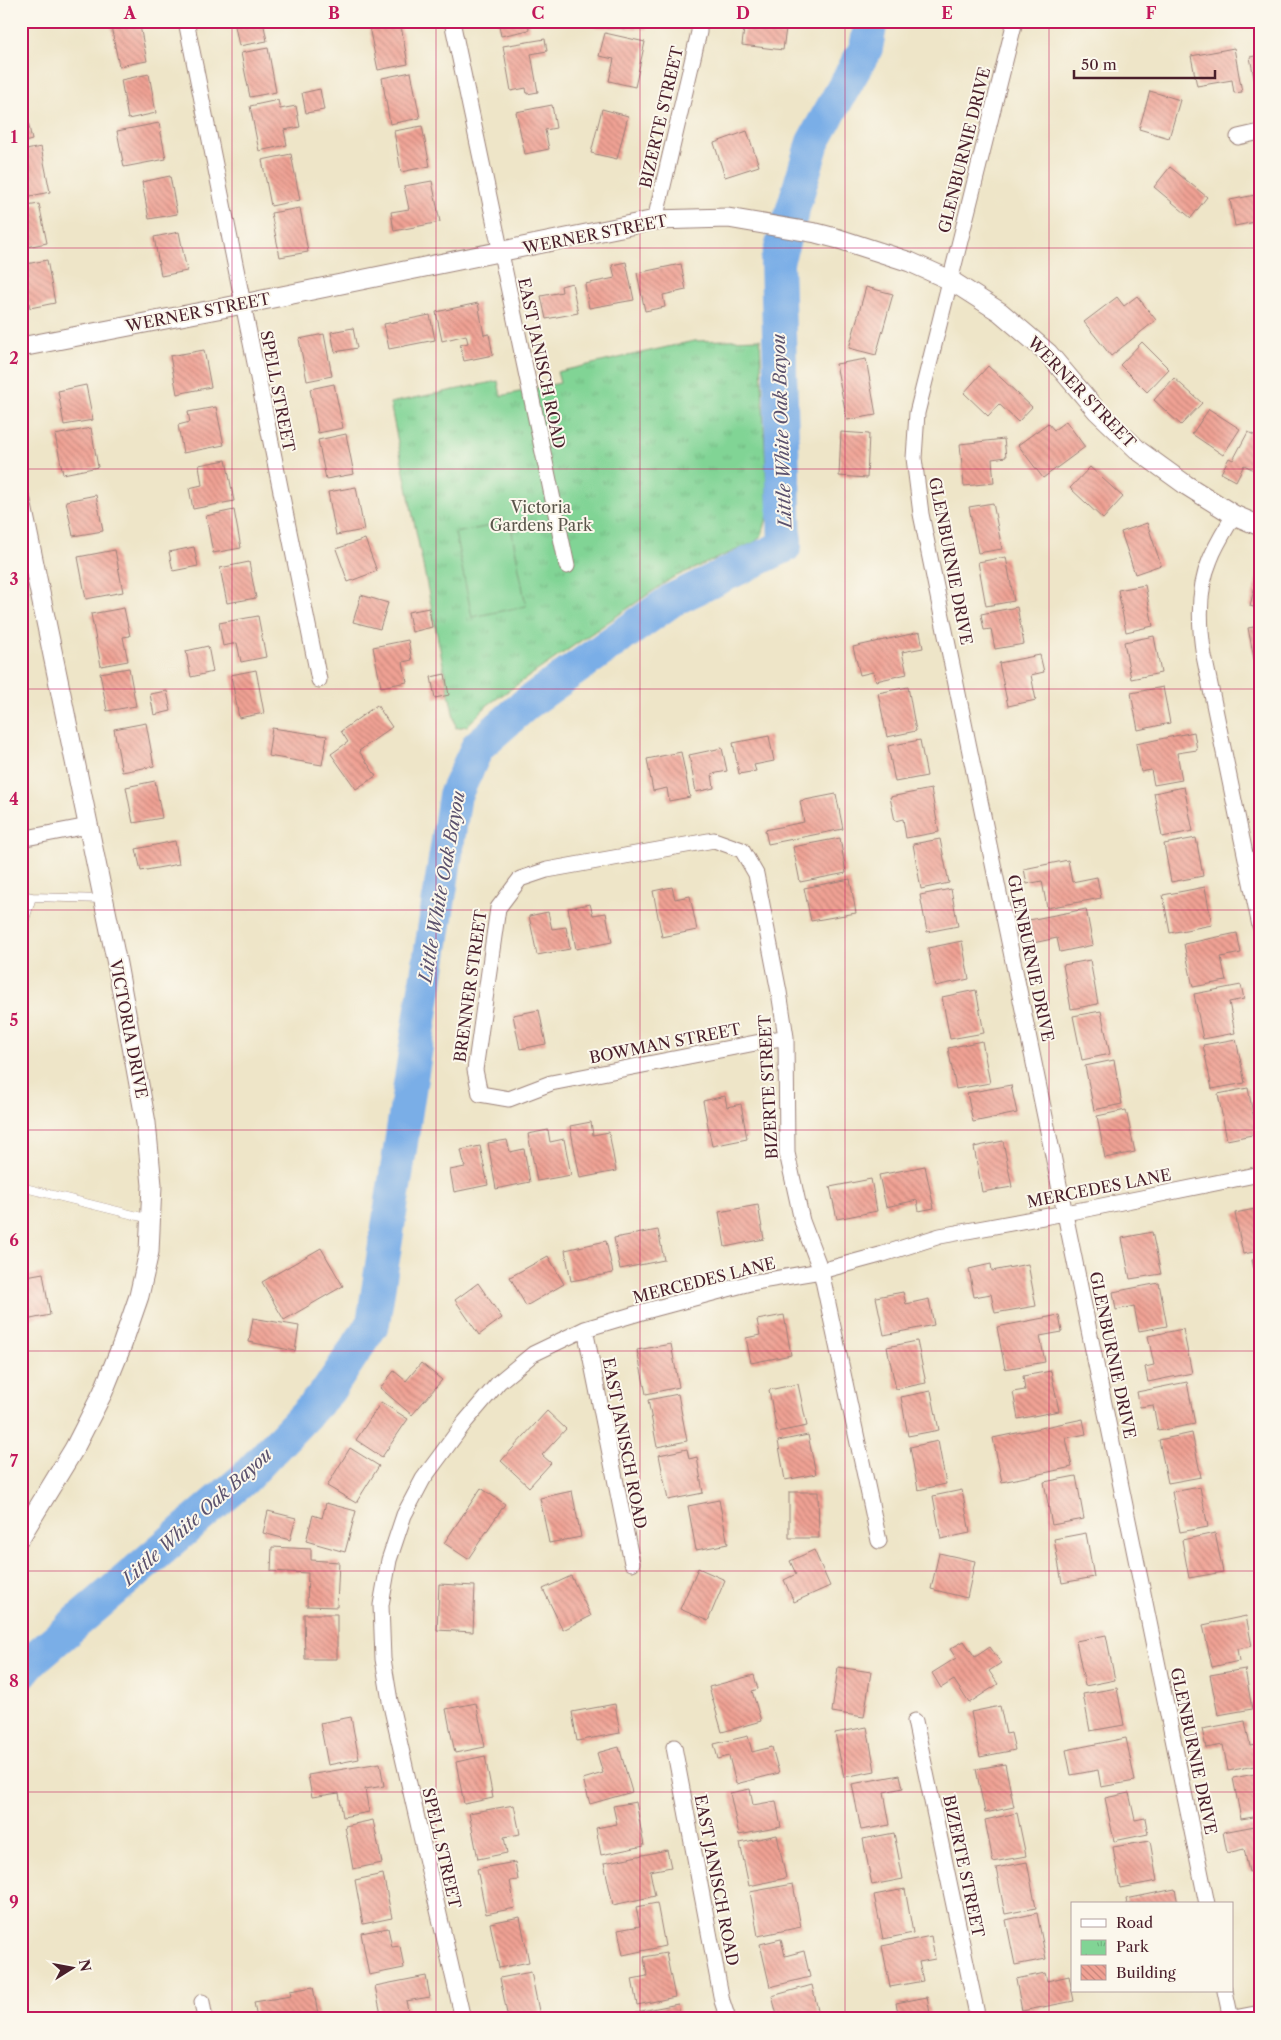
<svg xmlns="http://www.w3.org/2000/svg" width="1281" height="2040" viewBox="0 0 1281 2040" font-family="'Libre Caslon Text',serif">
<defs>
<pattern id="park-tufts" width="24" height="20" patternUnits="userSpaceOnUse" patternTransform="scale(1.25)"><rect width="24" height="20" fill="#81d495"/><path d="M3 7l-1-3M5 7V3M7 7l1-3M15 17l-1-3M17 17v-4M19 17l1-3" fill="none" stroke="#71b681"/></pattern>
<pattern id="building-back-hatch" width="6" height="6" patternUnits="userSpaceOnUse" patternTransform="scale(1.25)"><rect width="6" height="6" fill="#f0a294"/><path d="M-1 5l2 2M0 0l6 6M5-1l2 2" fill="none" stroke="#c48379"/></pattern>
</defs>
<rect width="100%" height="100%" fill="#fbf7ec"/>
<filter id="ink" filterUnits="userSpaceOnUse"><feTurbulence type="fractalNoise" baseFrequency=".02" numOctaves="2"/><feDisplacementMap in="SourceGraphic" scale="10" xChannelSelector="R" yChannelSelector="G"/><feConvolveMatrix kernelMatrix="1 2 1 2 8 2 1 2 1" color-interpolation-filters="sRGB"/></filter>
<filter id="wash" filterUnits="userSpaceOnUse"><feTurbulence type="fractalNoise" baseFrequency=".0096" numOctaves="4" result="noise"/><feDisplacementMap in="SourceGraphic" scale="20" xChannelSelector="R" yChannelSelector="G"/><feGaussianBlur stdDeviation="1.12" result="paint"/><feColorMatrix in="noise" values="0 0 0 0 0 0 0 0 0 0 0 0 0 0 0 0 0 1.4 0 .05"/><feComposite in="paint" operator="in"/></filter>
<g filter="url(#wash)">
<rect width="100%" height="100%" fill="#eee5c8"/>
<path fill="url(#park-tufts)" stroke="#667a60" d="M760,339L768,515L762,535L755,542L672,578L489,704L467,726L456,728L390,403L498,381L501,396L560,383L557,372L694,341Z"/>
<path fill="#81d495" stroke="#667a60" d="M510,522L526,606L472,617L455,533Z"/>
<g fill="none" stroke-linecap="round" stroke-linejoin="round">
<path stroke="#7aaee7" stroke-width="34" d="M21,1673L31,1661L244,1479L328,1391L373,1323L455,795L478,746L526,704L672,600L785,546L777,262L813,142L866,48L871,21"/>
</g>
<g id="blocks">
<path fill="url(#building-back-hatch)" d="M139,21L147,61L119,66L111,26Z
M234,21H263L267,41L239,46Z
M400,21L408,64L378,70L369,27Z
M498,21H528L529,30L501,36Z
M593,21H647V29L593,27Z
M745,21H787L783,50L742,45Z
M605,33L645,42L635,87L609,81L614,59L599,56Z
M545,39L547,51L531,54L538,92L527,94L526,88L511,91L503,46Z
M268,48L276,92L250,97L241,53Z
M1234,48L1242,92L1234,93L1232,80L1197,86L1191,56Z
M1260,55V82L1255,83L1250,57Z
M411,72L420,118L390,124L382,78Z
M149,74L156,113L128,119L121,80Z
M320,89L324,110L306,113L302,93Z
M1150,91L1180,100L1169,138L1139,129Z
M278,100L280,109L296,106L300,127L284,130L287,145L259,151L250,106Z
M552,105L556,128L545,130L549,149L525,154L516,112Z
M602,109L628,116L617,159L591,153Z
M27,117L32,140L21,143V118Z
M159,123L166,159L124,167L117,131Z
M422,126L430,166L401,172L394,131Z
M747,131L759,166L725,177L714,143Z
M41,147L50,192L21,198V151Z
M291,154L300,200L271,206L262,160Z
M1170,167L1207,197L1191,218L1154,187Z
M170,176L177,214L149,219L142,182Z
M432,181L440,222L394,231L391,212L409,209L404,186Z
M1260,194V221L1235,226L1230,200Z
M39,204L47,243L21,248V207Z
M300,208L308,252L280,257L271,213Z
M179,232L187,271L161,276L154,237Z
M47,260L55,303L30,308L21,265Z
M626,262L634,300L589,308L585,284L615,278L612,265Z
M681,264L686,290L663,295L665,307L645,311L637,273Z
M572,283L578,313L546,319L541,296L562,292L561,286Z
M866,287L893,294L876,355L849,348Z
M1137,296L1156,320L1111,356L1084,322L1117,297L1124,306Z
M478,303L484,335L489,334L493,355L464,361L460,345L468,343L466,335L442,341L436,312Z
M430,315L435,340L389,349L384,324Z
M353,328L357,348L335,352L331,332Z
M324,334L332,376L307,381L299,339Z
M1142,342L1169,369L1147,392L1120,365Z
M204,350L211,387L177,394L170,356Z
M866,359L876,415L847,420L836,364Z
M988,366L1032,407L1018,422L999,404L988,416L964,393Z
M1174,378L1202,403L1181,425L1154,400Z
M334,384L343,428L318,433L310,389Z
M86,385L93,420L64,425L58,391Z
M216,407L224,445L183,453L178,425L190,422L188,412Z
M1209,409L1240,429L1223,455L1192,434Z
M1066,421L1085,447L1043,478L1018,445L1048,423L1054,430Z
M91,428L98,467L63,474L55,435Z
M841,432L869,434L867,478L839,476Z
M1248,432L1260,438V473L1244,465L1236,481L1221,473L1229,458L1233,460Z
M346,434L354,474L326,479L318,440Z
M1004,439L1006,457L992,459L994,483L964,486L960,444Z
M226,460L234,501L193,509L189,488L202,485L199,465Z
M1090,467L1123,497L1103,519L1070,488Z
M356,487L364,530L336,535L328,492Z
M96,495L103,531L73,536L66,501Z
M993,503L1002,549L978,553L969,507Z
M234,510L241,548L213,553L206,516Z
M1147,523L1161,565L1135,574L1121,532Z
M365,539L377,571L348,582L336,549Z
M194,547L198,566L173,571L169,552Z
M115,550L123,592L86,599L78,557Z
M1006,557L1014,601L986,606L978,562Z
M249,562L256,598L227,603L220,568Z
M1259,569H1260V609L1250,606Z
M1145,585L1153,626L1126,632L1118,590Z
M361,595L388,603L380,629L353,622Z
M1017,607L1024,644L995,649L991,629L984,630L981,614Z
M124,608L130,636L123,637L128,661L101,666L91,614Z
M429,608L432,627L412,632L408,612Z
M258,616L266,657L241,662L237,643L223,646L219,623Z
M1260,626V669H1256L1248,628Z
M920,632L923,648L902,652L907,674L876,681L873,672L860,675L853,647Z
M1154,636L1161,673L1131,679L1124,642Z
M408,640L412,660L403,662L407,682L381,687L373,647Z
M208,646L213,672L191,677L186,651Z
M1040,655L1044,672L1031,675L1036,700L1008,706L999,663Z
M129,668L136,706L107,711L100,673Z
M256,670L264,713L239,718L231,675Z
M445,674L449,695L435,698L431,677Z
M908,687L916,731L887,737L878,693Z
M1163,687L1170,723L1138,730L1131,693Z
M167,691L171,711L154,715L150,694Z
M377,705L392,727L359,751L376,776L356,789L331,754L348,742L341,731Z
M146,723L154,766L122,772L114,729Z
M272,728L327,736L322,765L268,756Z
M1194,732L1197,750L1177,753L1182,780L1154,785L1151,770L1141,772L1136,744Z
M769,736L774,761L754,765L756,771L739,774L733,743Z
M920,740L927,776L895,782L888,746Z
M722,748L727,771L712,774L714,788L696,792L689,755Z
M681,752L690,797L669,801L667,788L653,791L647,759Z
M155,781L162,818L133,823L126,787Z
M1184,787L1193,831L1162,837L1154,793Z
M931,789L939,832L906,838L903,819L895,821L890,797Z
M836,794L843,829L768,844L765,830L804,822L800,801Z
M840,838L846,873L800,882L793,847Z
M1196,838L1203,876L1171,882L1164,844Z
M940,839L949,883L921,889L913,844Z
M175,841L179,864L141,871L136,849Z
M1068,860L1072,882L1097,877L1101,898L1047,908L1042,881L1027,884L1024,869Z
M850,879L856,913L811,921L804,888Z
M672,887L675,899L690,896L697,930L662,937L653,891Z
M1205,887L1212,925L1170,933L1163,895Z
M951,889L958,926L927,932L920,895Z
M590,904L593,915L606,913L612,942L576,949L568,908Z
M1086,909L1093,945L1060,952L1057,938L1033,943L1029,920Z
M548,912L552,929L566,927L570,949L537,955L529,916Z
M1237,933L1241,953L1221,957L1226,981L1193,987L1184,944Z
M962,941L969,979L935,986L928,948Z
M1090,960L1098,1004L1071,1009L1063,965Z
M1241,985L1244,999L1229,1002L1235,1033L1203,1039L1194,994Z
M976,990L984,1033L950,1039L942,997Z
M539,1010L546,1044L520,1049L513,1015Z
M1101,1011L1110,1054L1082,1060L1073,1016Z
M1236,1039L1245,1083L1212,1089L1203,1045Z
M982,1041L990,1083L956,1089L948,1048Z
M1114,1060L1122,1104L1094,1110L1085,1066Z
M1011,1085L1017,1113L973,1122L967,1093Z
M1248,1088L1257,1134L1227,1140L1218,1094Z
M725,1096L727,1107L741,1104L747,1139L712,1146L703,1101Z
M1126,1110L1135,1152L1105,1158L1097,1116Z
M591,1122L593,1135L609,1132L616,1171L580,1178L570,1126Z
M548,1130L550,1142L564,1139L571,1175L537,1181L528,1134Z
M507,1140L510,1152L524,1149L530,1182L496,1189L488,1143Z
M1003,1141L1012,1187L982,1192L974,1147Z
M480,1146L488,1185L454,1192L450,1170L465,1167L461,1150Z
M925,1166L934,1208L919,1211L917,1200L886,1207L879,1175Z
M871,1179L877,1211L837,1219L830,1187Z
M758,1205L764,1239L725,1247L719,1212Z
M1260,1208V1251L1243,1254L1235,1213Z
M658,1230L664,1260L620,1269L614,1238Z
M1152,1232L1161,1274L1130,1279L1122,1238Z
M606,1241L613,1273L571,1281L565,1250Z
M321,1248L343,1286L284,1320L262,1282Z
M548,1256L564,1284L526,1306L510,1277Z
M1260,1259V1293H1259L1252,1260Z
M991,1264L992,1271L1028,1264L1036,1306L995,1313L991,1294L974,1297L969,1269Z
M43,1273L50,1315L21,1321V1277Z
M478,1283L502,1318L479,1335L455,1300Z
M1159,1283L1167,1326L1139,1331L1134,1306L1116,1310L1113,1292Z
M903,1292L906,1304L929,1299L934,1325L884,1335L876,1297Z
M784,1315L791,1355L751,1363L746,1338L760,1335L757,1320Z
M1059,1315L1062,1332L1040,1336L1045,1362L1005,1369L997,1327Z
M253,1318L299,1326L295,1351L249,1342Z
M1183,1329L1192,1373L1148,1382L1145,1367L1154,1365L1148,1336Z
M917,1341L926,1383L896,1389L887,1347Z
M671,1344L679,1387L646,1394L637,1350Z
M421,1363L442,1380L412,1415L380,1388L394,1371L406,1381Z
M1051,1371L1059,1411L1018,1419L1013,1392L1025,1390L1023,1376Z
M1187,1382L1195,1424L1158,1431L1153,1405L1140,1407L1137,1392Z
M798,1384L807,1426L777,1432L769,1390Z
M931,1391L939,1430L908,1436L901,1397Z
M678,1394L687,1441L657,1447L648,1400Z
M381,1402L408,1419L382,1457L356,1440Z
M547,1411L566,1429L542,1455L551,1463L529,1487L501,1461Z
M1083,1419L1086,1434L1066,1438L1072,1467L1002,1482L993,1438Z
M1192,1433L1201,1477L1168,1483L1159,1440Z
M808,1435L816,1474L785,1480L778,1441Z
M938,1441L946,1484L918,1490L910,1447Z
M350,1448L379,1466L356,1503L327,1486Z
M687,1449L689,1459L697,1457L703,1493L668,1500L659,1455Z
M1076,1476L1084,1519L1052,1525L1044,1482Z
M1200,1487L1208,1527L1180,1532L1172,1492Z
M481,1488L505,1504L468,1559L444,1543Z
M962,1490L970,1533L941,1539L933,1496Z
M572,1491L581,1537L549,1543L540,1498Z
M789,1492H818L819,1538H789Z
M719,1500L728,1544L696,1550L688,1506Z
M326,1503L356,1511L345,1552L306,1541L313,1515L322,1518Z
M268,1511L296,1518L290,1540L263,1533Z
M1086,1533L1094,1577L1062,1583L1054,1539Z
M1215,1533L1223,1572L1189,1578L1182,1540Z
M272,1547L311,1549V1560L339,1562L337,1607L307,1606L308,1573L271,1571Z
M814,1550L830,1586L794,1602L784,1580L796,1574L790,1561Z
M939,1553L975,1561L967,1598L931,1589Z
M698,1568L725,1580L708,1621L680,1609Z
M571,1576L591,1616L563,1630L543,1589Z
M439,1584L475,1586L473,1632L437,1630Z
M304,1614H337V1659H305Z
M1246,1616L1252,1646L1237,1649L1239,1661L1212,1667L1203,1625Z
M1106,1635L1115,1680L1085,1686L1076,1641Z
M964,1641L975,1657L990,1647L1001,1663L989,1671L998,1684L969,1703L954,1680L941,1688L932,1673L956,1658L950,1649Z
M838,1667L871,1672L864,1717L832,1712Z
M1245,1669L1252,1709L1218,1715L1210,1675Z
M754,1675L758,1689L752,1691L761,1721L722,1732L709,1687Z
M1117,1688L1124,1725L1090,1731L1083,1694Z
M476,1703L485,1747L455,1753L446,1709Z
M615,1704L620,1733L577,1741L572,1712Z
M1000,1706L1006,1734L1011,1733L1015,1750L980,1757L971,1712Z
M351,1717L359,1759L328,1765L320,1723Z
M1245,1721L1250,1746L1260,1744V1765L1228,1771L1223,1745L1206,1748L1202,1729Z
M867,1727L875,1771L844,1777L835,1733Z
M748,1736L752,1752L772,1747L779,1773L736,1784L729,1756L718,1759L714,1744Z
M1126,1738L1135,1781L1101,1787L1098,1770L1071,1775L1066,1750Z
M619,1747L632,1792L590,1804L583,1779L603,1773L597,1753Z
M485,1756L493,1798L464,1804L456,1762Z
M380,1763L384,1786L365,1789L369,1812L343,1817L339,1793L312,1797L308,1775Z
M1005,1764L1014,1807L985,1813L976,1769Z
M1260,1773V1816L1241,1819L1233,1778Z
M900,1775L903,1788L884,1792L890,1825L861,1830L852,1784Z
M750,1789L753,1805L776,1801L781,1827L739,1835L730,1793Z
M1129,1793L1135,1820L1145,1818L1148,1834L1114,1841L1105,1798Z
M636,1802L644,1846L601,1855L596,1828L617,1824L613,1806Z
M514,1805L520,1834L504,1837L507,1853L478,1859L469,1813Z
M1017,1813L1026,1856L993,1862L985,1820Z
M373,1820L382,1863L353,1869L345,1826Z
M1260,1825V1869L1249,1872L1244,1849L1227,1853L1223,1832Z
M894,1833L903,1879L872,1885L863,1839Z
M777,1835L786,1878L749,1886L740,1843Z
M1150,1841L1157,1881L1120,1888L1113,1847Z
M667,1850L671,1867L650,1871L655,1896L613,1905L604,1863Z
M515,1862L518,1880L510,1881L515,1908L486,1914L477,1869Z
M1027,1862L1036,1908L1005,1914L996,1868Z
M383,1874L392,1918L363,1924L355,1880Z
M1260,1876V1910H1259L1252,1877Z
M793,1884L801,1927L758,1936L750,1892Z
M905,1889L913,1933L883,1939L874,1895Z
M1175,1889L1178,1904H1127L1126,1899Z
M657,1903L665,1946L623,1955L618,1930L640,1926L636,1907Z
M1037,1913L1046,1959L1015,1965L1006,1920Z
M520,1917L529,1962L499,1968L490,1923Z
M388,1928L392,1947L400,1946L404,1968L369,1975L361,1933Z
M931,1936L935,1959L919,1962L923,1981L890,1987L882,1946Z
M781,1939L785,1956L804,1951L810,1977L770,1987L760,1944Z
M666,1953L675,1997L637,2005L632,1979L647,1976L644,1957Z
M531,1972L540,2016L524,2019H508L500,1978Z
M1045,1973L1047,1981L1069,1976L1074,2001L1022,2011L1016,1979Z
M426,1976L430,1997L406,2001L410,2019H382L375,1986Z
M812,1985L820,2019H778L772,1996Z
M313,1987L319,2019H257L254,2002L291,1996L290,1991Z
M927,1997L931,2019H894L899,2017L896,2003Z
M678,2004L681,2019H637L636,2012Z"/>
</g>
</g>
<g filter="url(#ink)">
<use href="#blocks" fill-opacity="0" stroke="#9c827a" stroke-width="1"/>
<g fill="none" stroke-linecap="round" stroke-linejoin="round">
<defs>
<path id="service" d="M21,895L32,897L104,899
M21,932L32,897
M21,1187L150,1219"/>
<path id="minor" d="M186,21L319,680
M452,21L567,566
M1015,21L917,413L914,458L921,514L1207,1904
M1238,137L1260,132
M655,220L699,32V21
M1234,515C1226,529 1216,544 1210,560C1197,590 1199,625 1204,656L1260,926
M21,839L88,826
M786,1037L551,1083L509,1099L480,1094L475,1070L498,908L520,879L547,870L714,840L742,850L756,874L779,992L786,1037L787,1153L802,1221L821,1271L879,1541
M585,1329L632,1563
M915,1721L978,2019
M674,1747L722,2001L728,2019
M1225,1991L1231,2019
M202,2002L205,2019
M463,2019L390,1701L383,1659L381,1605L389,1560L404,1515L423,1479L465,1422L499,1382L533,1354L585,1329L642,1312L750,1283L821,1271L880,1255L940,1236L1092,1208L1260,1174
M1229,2019L1260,2013"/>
<path id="tertiary" d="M21,347L243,304L655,220L728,218L816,233L839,239L910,262L950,280L1000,312L1048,353L1097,411L1139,451L1186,485L1234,515L1260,526
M21,501L117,964L146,1123L152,1185L149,1252L139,1296L122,1345L103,1392L74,1449L21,1536"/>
</defs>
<use href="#service" stroke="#9c827a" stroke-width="9"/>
<use href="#minor" stroke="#9c827a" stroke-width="17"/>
<use href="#tertiary" stroke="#9c827a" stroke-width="21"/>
<use href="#service" stroke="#fff" stroke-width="8"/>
<use href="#minor" stroke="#fff" stroke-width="15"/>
<use href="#tertiary" stroke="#fff" stroke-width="19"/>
</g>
</g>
<path fill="none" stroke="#c2185b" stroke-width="1" stroke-opacity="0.55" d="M232,21V2019M436,21V2019M640,21V2019M845,21V2019M1049,21V2019M21,248H1260M21,469H1260M21,689H1260M21,910H1260M21,1130H1260M21,1351H1260M21,1571H1260M21,1792H1260"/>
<g text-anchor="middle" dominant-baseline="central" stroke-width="4" stroke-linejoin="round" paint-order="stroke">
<g font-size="16" fill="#4a1f2b" stroke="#fbf7ec">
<text transform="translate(661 117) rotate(-77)">BIZERTE STREET</text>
<text transform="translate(964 150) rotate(-76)">GLENBURNIE DRIVE</text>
<text transform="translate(595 234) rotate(-11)">WERNER STREET</text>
<text transform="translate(198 312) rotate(-11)">WERNER STREET</text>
<text transform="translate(542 363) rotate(78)">EAST JANISCH ROAD</text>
<text transform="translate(278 391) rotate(79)">SPELL STREET</text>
<text transform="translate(1082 392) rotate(46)">WERNER STREET</text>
<text transform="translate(951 561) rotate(79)">GLENBURNIE DRIVE</text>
<text transform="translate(1031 958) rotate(78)">GLENBURNIE DRIVE</text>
<text transform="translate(470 986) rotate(-82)">BRENNER STREET</text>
<text transform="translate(129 1029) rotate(79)">VICTORIA DRIVE</text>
<text transform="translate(665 1043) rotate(-11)">BOWMAN STREET</text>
<text transform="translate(768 1087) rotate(-93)">BIZERTE STREET</text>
<text transform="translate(1099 1188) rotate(-11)">MERCEDES LANE</text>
<text transform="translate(704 1280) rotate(-14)">MERCEDES LANE</text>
<text transform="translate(1113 1355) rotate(78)">GLENBURNIE DRIVE</text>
<text transform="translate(625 1443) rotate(79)">EAST JANISCH ROAD</text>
<text transform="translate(1194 1751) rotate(78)">GLENBURNIE DRIVE</text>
<text transform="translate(442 1848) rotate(77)">SPELL STREET</text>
<text transform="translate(964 1866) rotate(78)">BIZERTE STREET</text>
<text transform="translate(717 1880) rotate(79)">EAST JANISCH ROAD</text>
</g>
<g font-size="16" fill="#5a554b" stroke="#fbf7ec">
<text x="541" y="507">Victoria<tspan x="541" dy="18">Gardens Park</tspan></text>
</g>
<g font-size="18" font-style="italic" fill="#5b516d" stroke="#fbf7ec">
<text transform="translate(782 431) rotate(-92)">Little White Oak Bayou</text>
<text transform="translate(442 887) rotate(-80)">Little White Oak Bayou</text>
<text transform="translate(197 1517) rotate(-42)">Little White Oak Bayou</text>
</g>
</g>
<rect width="1281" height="2040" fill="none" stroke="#fbf7ec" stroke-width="55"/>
<rect x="1071" y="1902" width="162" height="90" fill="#fbf7ec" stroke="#b4a19f"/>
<rect x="1081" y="1919" width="25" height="8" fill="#ffffff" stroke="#b4a19f"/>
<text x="1116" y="1928" font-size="15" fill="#4a1f2b">Road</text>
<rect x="1081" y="1940" width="25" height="15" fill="url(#park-tufts)" stroke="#b4a19f"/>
<text x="1116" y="1952" font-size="15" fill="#4a1f2b">Park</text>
<rect x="1081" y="1965" width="25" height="15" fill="url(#building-back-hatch)" stroke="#b4a19f"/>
<text x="1116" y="1978" font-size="15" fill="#4a1f2b">Building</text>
<g transform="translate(72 1968) rotate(79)" stroke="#fbf7ec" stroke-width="4" paint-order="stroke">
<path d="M0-4L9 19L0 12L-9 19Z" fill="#4a1f2b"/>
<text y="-8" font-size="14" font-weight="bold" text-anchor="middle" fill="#4a1f2b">N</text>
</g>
<path d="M1074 70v8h141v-8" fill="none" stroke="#4a1f2b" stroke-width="2.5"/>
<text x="1081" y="70" font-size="15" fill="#4a1f2b" stroke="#fbf7ec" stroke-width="4" paint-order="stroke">50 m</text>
<rect x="28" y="28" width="1226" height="1984" fill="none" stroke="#c2185b" stroke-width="2"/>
<g font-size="16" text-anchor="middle" font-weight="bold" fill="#c2185b">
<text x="130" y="19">A</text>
<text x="334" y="19">B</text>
<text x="538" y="19">C</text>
<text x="743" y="19">D</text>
<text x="947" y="19">E</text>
<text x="1151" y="19">F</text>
<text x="14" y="143">1</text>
<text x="14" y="364">2</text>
<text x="14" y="585">3</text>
<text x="14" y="805">4</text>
<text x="14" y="1026">5</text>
<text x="14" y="1246">6</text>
<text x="14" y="1467">7</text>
<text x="14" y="1687">8</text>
<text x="14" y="1908">9</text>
</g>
</svg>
